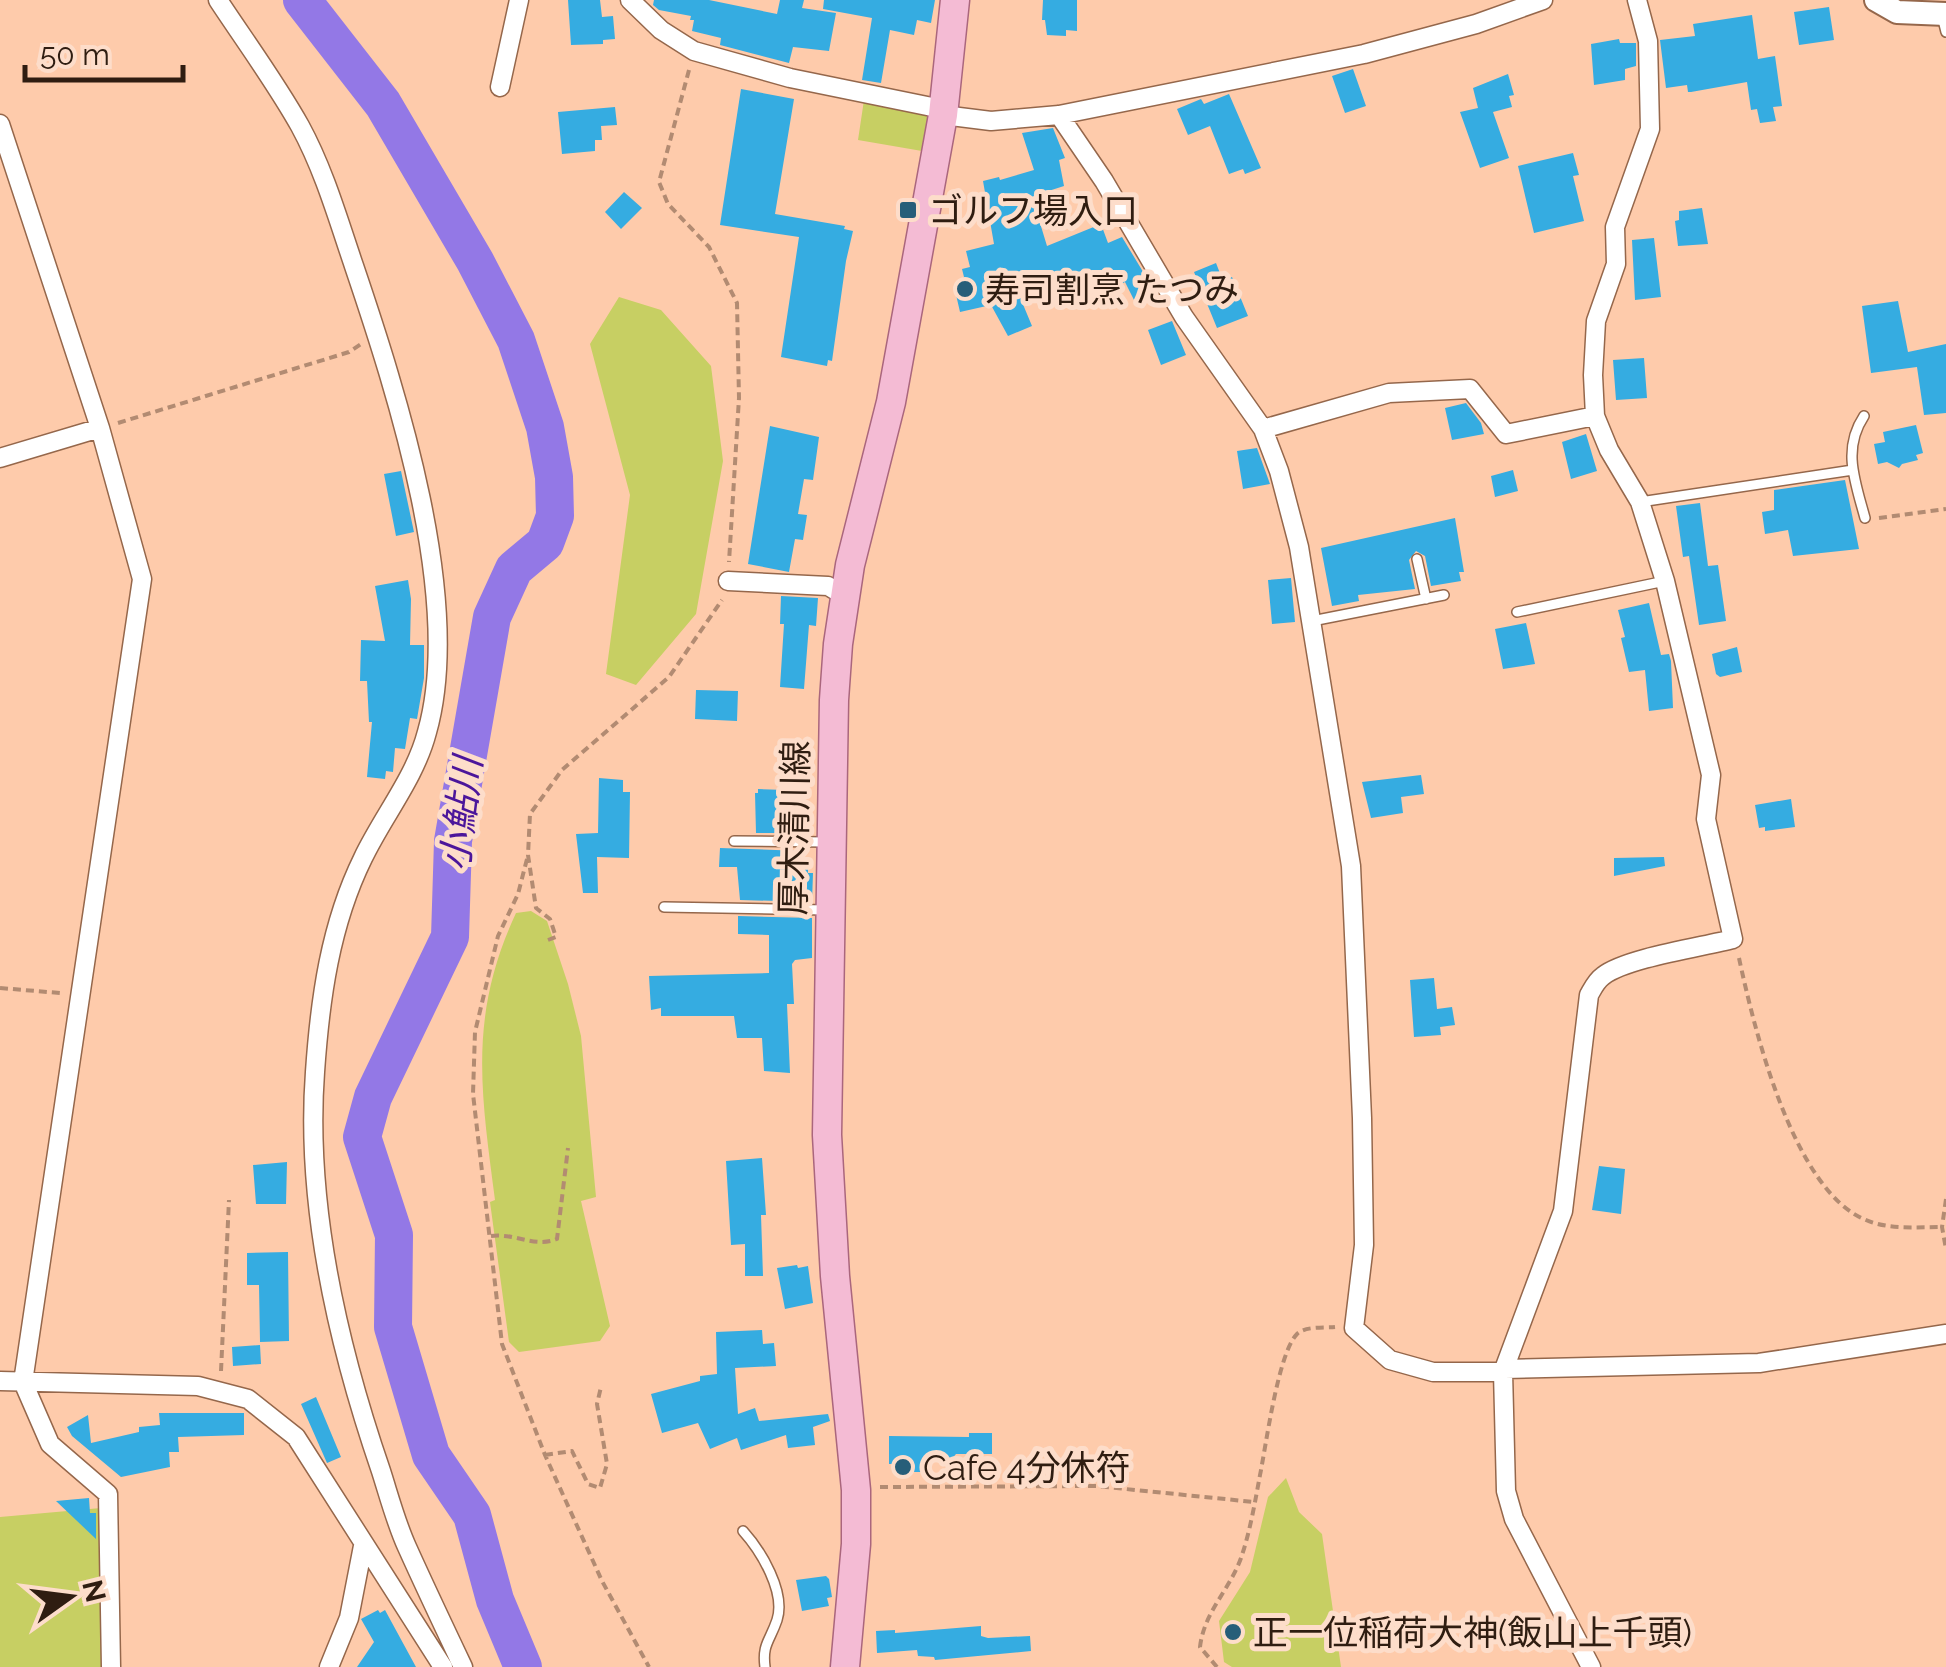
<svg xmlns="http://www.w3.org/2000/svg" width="1946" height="1667" viewBox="0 0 1946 1667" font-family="Raleway,'Noto Sans JP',sans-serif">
<rect width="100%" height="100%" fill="#fecbab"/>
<path fill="#c7cf63" d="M864,100L921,110L928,118L922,151L858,140Z
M619,297L661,310L711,366L723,461L696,614L636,685L606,674L630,495L590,344Z
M531,911L547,921L568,984L581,1036L596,1197L581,1201L610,1326L600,1341L519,1352L509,1342L490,1202L495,1200C481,1092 468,1016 516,913Z
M1286,1478L1299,1512L1322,1534L1341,1667H1232L1224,1662L1219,1621L1250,1572L1268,1497Z
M101,1508L103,1667H0V1517Z"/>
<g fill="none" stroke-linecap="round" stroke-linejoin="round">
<path stroke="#9378e6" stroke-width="38" d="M302,0L383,104L475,261L516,340L545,427L554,477L555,516L545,543L514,569L492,617L453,841L450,937L373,1097L362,1137L394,1235L393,1327L431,1455L472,1515L495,1600L523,1667"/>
</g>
<path fill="#35ace1" d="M568,0H600L602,17L613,16L615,39L603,40V44L571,45Z
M654,0H709L777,14L780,0H804L802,8L836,13L829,51L793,47L789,63L720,45L721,38L692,31L694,20H690L691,16L659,10L653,5Z
M824,0H935L931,23L917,20L914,35L890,30L881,83L862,80L872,18L823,9Z
M1043,0H1077V31L1066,30V36L1047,35L1045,20H1042Z
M1829,7L1834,40L1799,45L1794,12Z
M1752,15L1758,59L1775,56L1782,106L1773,107L1776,121L1760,123L1757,109L1751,110L1747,82L1691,92H1688L1687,85L1666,88L1660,40L1695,36L1693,24Z
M1619,39L1620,43H1636V66L1625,69V80L1594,85L1591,44Z
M1353,69L1366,106L1345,113L1332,76Z
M1508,74L1514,95L1509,96L1512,107L1493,112L1509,158L1480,168L1460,112L1478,108L1473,88Z
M741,89L794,99L775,214L845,226L844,229L853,231L846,261L832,361L828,360L827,366L781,357L799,237L720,225Z
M1229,94L1261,168L1245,174L1243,169L1229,174L1210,126L1188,135L1177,109L1201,99L1204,104Z
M615,107L617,125L601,126L602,140H595V151L562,154L558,112Z
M1053,128L1065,158L1059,160L1064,186L1036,195L1033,200L1047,246L1101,224L1108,243L1122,237L1154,290L1134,300L1125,282L1104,292L1096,274L1022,302L1032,326L1008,336L991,305L960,312L954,286L960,285L959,281L964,277L962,269L970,267L966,251L994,244L983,181L999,177L1000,180L1034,170L1022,133Z
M1573,153L1579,175L1573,176L1584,221L1534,233L1518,166Z
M624,192L642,208L621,229L605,212Z
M1702,208L1708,244L1678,246L1675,221L1679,220V211Z
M1654,238L1661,297L1635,300L1632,240Z
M1216,263L1223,281L1232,277L1248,316L1217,328L1194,272Z
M1898,301L1908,352L1946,344V413L1924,415L1917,367L1871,373L1862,306Z
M1172,321L1186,355L1161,365L1148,330Z
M1644,358L1647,398L1616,400L1613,360Z
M1466,403L1481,423L1484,434L1452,440L1445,408Z
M1916,425L1923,453L1916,455L1918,460L1902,464L1899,468L1887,462L1878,464L1874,444L1885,442L1883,432Z
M770,426L819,437L813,480L804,479L798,514L807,515L803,540L795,539L789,572L748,564Z
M1586,434L1597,471L1571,479L1562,442Z
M1257,448L1270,484L1243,489L1237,451Z
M1513,470L1518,491L1495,497L1491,476Z
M401,471L414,532L396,536L384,474Z
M1845,480L1859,549L1793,556L1788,530L1765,534L1762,512L1774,510V490Z
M1700,503L1708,566L1718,565L1726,621L1699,625L1689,556L1683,557L1676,506Z
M1455,518L1464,572H1459L1461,581L1431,586L1425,556L1416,551L1409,560L1415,589L1358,595L1359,601L1332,606L1321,548Z
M1291,578L1295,622L1272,624L1268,580Z
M408,580L411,599L410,645H424V678L417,719L410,718L405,749L395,748L393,772L386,771L385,779L367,777L372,722H369L367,681H360L361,640L385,641L375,586Z
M781,596L818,598L816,626L809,625L804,689L780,687L784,624H780Z
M1649,603L1661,655L1669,654L1671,661L1673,708L1649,711L1645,670L1629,672L1621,638L1625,637L1618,610Z
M1526,623L1535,664L1503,669L1495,629Z
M1737,647L1742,672L1720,677L1716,674L1712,654Z
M696,690L738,691L737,721L695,719Z
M1421,775L1424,794L1401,797L1403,813L1371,818L1362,782Z
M599,778L623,780V792H630L629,858L597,857L598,893H583L576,834L598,833Z
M758,789L786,790L787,833H756L755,793H758Z
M1791,799L1795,827L1765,831V827L1759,828L1755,805Z
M720,848L803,851V863H808V873H813L812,902L740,900L737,867H719Z
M1664,857L1665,866L1614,876V858Z
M738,916L812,918V958L795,960L792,964L794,1004H787L790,1073L764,1071L762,1038H737L734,1016H661V1008L651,1010L649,976L769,973V935L738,934Z
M1434,978L1437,1009L1452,1007L1455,1025L1440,1027L1441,1035L1414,1037L1410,980Z
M762,1158L766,1215H761L763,1276H745V1244L731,1245L726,1161Z
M287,1162L286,1204H256L253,1165Z
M1599,1166L1625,1169L1621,1214L1592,1210Z
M288,1252L289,1341L260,1342L259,1285H247V1253Z
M797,1265L798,1268L808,1266L813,1303L785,1309L777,1268Z
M762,1330L763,1344L774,1343L776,1366L735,1368L738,1414L755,1408L759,1421L828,1414L830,1421L813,1427L815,1445L788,1448L786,1435L741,1450L737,1438L710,1449L698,1423L662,1433L651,1394L700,1381V1376L717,1374L716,1332Z
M260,1345L261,1364L233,1366L232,1347Z
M316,1397L341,1457L327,1463L301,1404Z
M159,1413H244V1435L178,1437L179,1452H169L170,1467L121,1477L72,1436L67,1427L88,1415L91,1443L139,1432V1427L160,1425Z
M969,1433H992V1454H956L950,1461L927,1458V1472H897V1464H889V1436L969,1437Z
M89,1498L90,1513H96V1539L56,1501Z
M826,1576L829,1579L832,1597L827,1598L829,1606L802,1611L796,1580Z
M378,1610L380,1613L385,1610L416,1667H357L374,1642L361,1619Z
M981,1626V1636L988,1638L1030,1636L1031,1651L935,1660L934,1657L918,1656L917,1650L877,1653L876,1631L895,1630V1633Z"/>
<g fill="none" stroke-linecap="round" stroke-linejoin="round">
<defs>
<path id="service" d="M1942,16L1946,32
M1864,416C1842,449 1855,481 1865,518
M1640,502L1853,470
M1417,559L1426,599
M1517,612L1665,581
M1312,621L1444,595
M734,841L826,842
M664,907L826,910
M743,1531C761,1551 786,1592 777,1620C770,1641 762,1644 765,1667"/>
<path id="minor" d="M218,0C245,41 276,83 300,126C324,170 338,219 354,266C397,393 464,601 427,732C415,778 383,816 363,858C330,925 320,999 315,1072C305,1206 338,1346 381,1471C389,1496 396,1523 407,1547C425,1587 444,1627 463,1667
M630,0L661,30L694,51L790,78L932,107L943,115L991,121L1059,115L1364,54L1476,24L1543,0
M500,87L519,0
M1059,115L1104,181L1184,317L1263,429L1279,471L1299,547L1351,866L1362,1118L1364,1245L1354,1328L1390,1360L1433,1372H1503
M0,124L100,428L142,579L23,1382L50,1444L108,1494L111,1667
M1263,429L1389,393L1470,389L1506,434L1595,416
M0,458L100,428
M728,581L828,586L845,596
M1505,1369L1759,1363L1946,1334
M0,1381L198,1386L248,1399L296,1437L443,1667
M329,1667L349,1618L363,1546
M1591,1667L1514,1519L1506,1491L1503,1372L1563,1211L1589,995C1593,988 1596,981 1603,976C1626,958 1702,947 1733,939L1706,819L1711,775L1665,581L1640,502L1609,450L1595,416L1593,375L1596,321L1616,264L1615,227L1650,129L1648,41L1637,0"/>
<path id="tertiary" d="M1876,0L1897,12L1946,14"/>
<path id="primary" d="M845,1667L856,1544V1490L835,1276L827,1135L834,700L838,644L850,565L891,402L943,115L955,0"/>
</defs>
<use href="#service" stroke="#95674b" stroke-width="12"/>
<use href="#minor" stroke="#95674b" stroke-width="21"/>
<use href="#tertiary" stroke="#95674b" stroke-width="26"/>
<use href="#primary" stroke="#aa667d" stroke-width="31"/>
<path stroke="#b28b72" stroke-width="4" stroke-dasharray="8 5" stroke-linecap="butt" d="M689,70L659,182L668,204L709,247L737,303L739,398L729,562
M118,423L349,352L361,344
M1879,518L1946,509
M527,859L518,894L498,936L475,1032L473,1094L502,1344L545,1455L602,1581L649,1667
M548,940L556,937L550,919L536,908L528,855L530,814L562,770L669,677L722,600
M1739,958C1754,1028 1793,1191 1866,1220C1889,1230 1918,1227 1942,1227
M0,988L60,993
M1946,1199L1942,1227L1946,1249
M491,1236C516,1233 534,1248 557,1239L568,1148
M221,1371L229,1200
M545,1455L572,1451L588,1484L600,1488L607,1464L597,1404L601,1387
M880,1487L1096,1486L1254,1502
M1217,1667L1200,1647C1204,1612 1229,1591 1241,1558C1250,1532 1255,1502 1260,1475C1266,1446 1278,1353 1297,1334C1305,1326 1324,1328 1335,1327"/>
<use href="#service" stroke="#fff" stroke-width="9"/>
<use href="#minor" stroke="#fff" stroke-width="18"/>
<use href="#tertiary" stroke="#fff" stroke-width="22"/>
<use href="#primary" stroke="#f4bbd4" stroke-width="28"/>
</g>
<g fill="#275e79" stroke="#fdddca" stroke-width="4">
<rect x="898" y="200" width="20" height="20" rx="5"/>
<circle cx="965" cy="289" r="10"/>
<circle cx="903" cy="1467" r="10"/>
<circle cx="1233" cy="1632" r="10"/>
</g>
<g text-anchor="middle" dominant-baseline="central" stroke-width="10" stroke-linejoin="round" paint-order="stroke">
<g font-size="35" fill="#2f1d11" stroke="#fdddca" text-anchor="start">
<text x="928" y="210">ゴルフ場入口</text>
<text x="985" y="289">寿司割烹 たつみ</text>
<text x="923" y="1467">Cafe 4分休符</text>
<text x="1253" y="1632">正一位稲荷大神(飯山上千頭)</text>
</g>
<g font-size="35" fill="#2f1d11" stroke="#fdddca">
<text transform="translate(794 828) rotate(-89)">厚木清川線</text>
</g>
<g font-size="38" font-style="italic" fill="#4b169b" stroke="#fdddca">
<text transform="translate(461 814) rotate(-83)">小鮎川</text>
</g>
</g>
<g transform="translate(70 1597) rotate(76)" stroke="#fdddca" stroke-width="8" paint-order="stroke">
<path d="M0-8L18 38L0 25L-18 38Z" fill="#2f1d11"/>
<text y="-15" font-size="28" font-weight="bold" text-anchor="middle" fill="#2f1d11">N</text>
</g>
<path d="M25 65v15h158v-15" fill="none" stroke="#2f1d11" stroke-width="5"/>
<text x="40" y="65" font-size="30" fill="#2f1d11" stroke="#fdddca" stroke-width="8" paint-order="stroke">50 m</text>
</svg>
